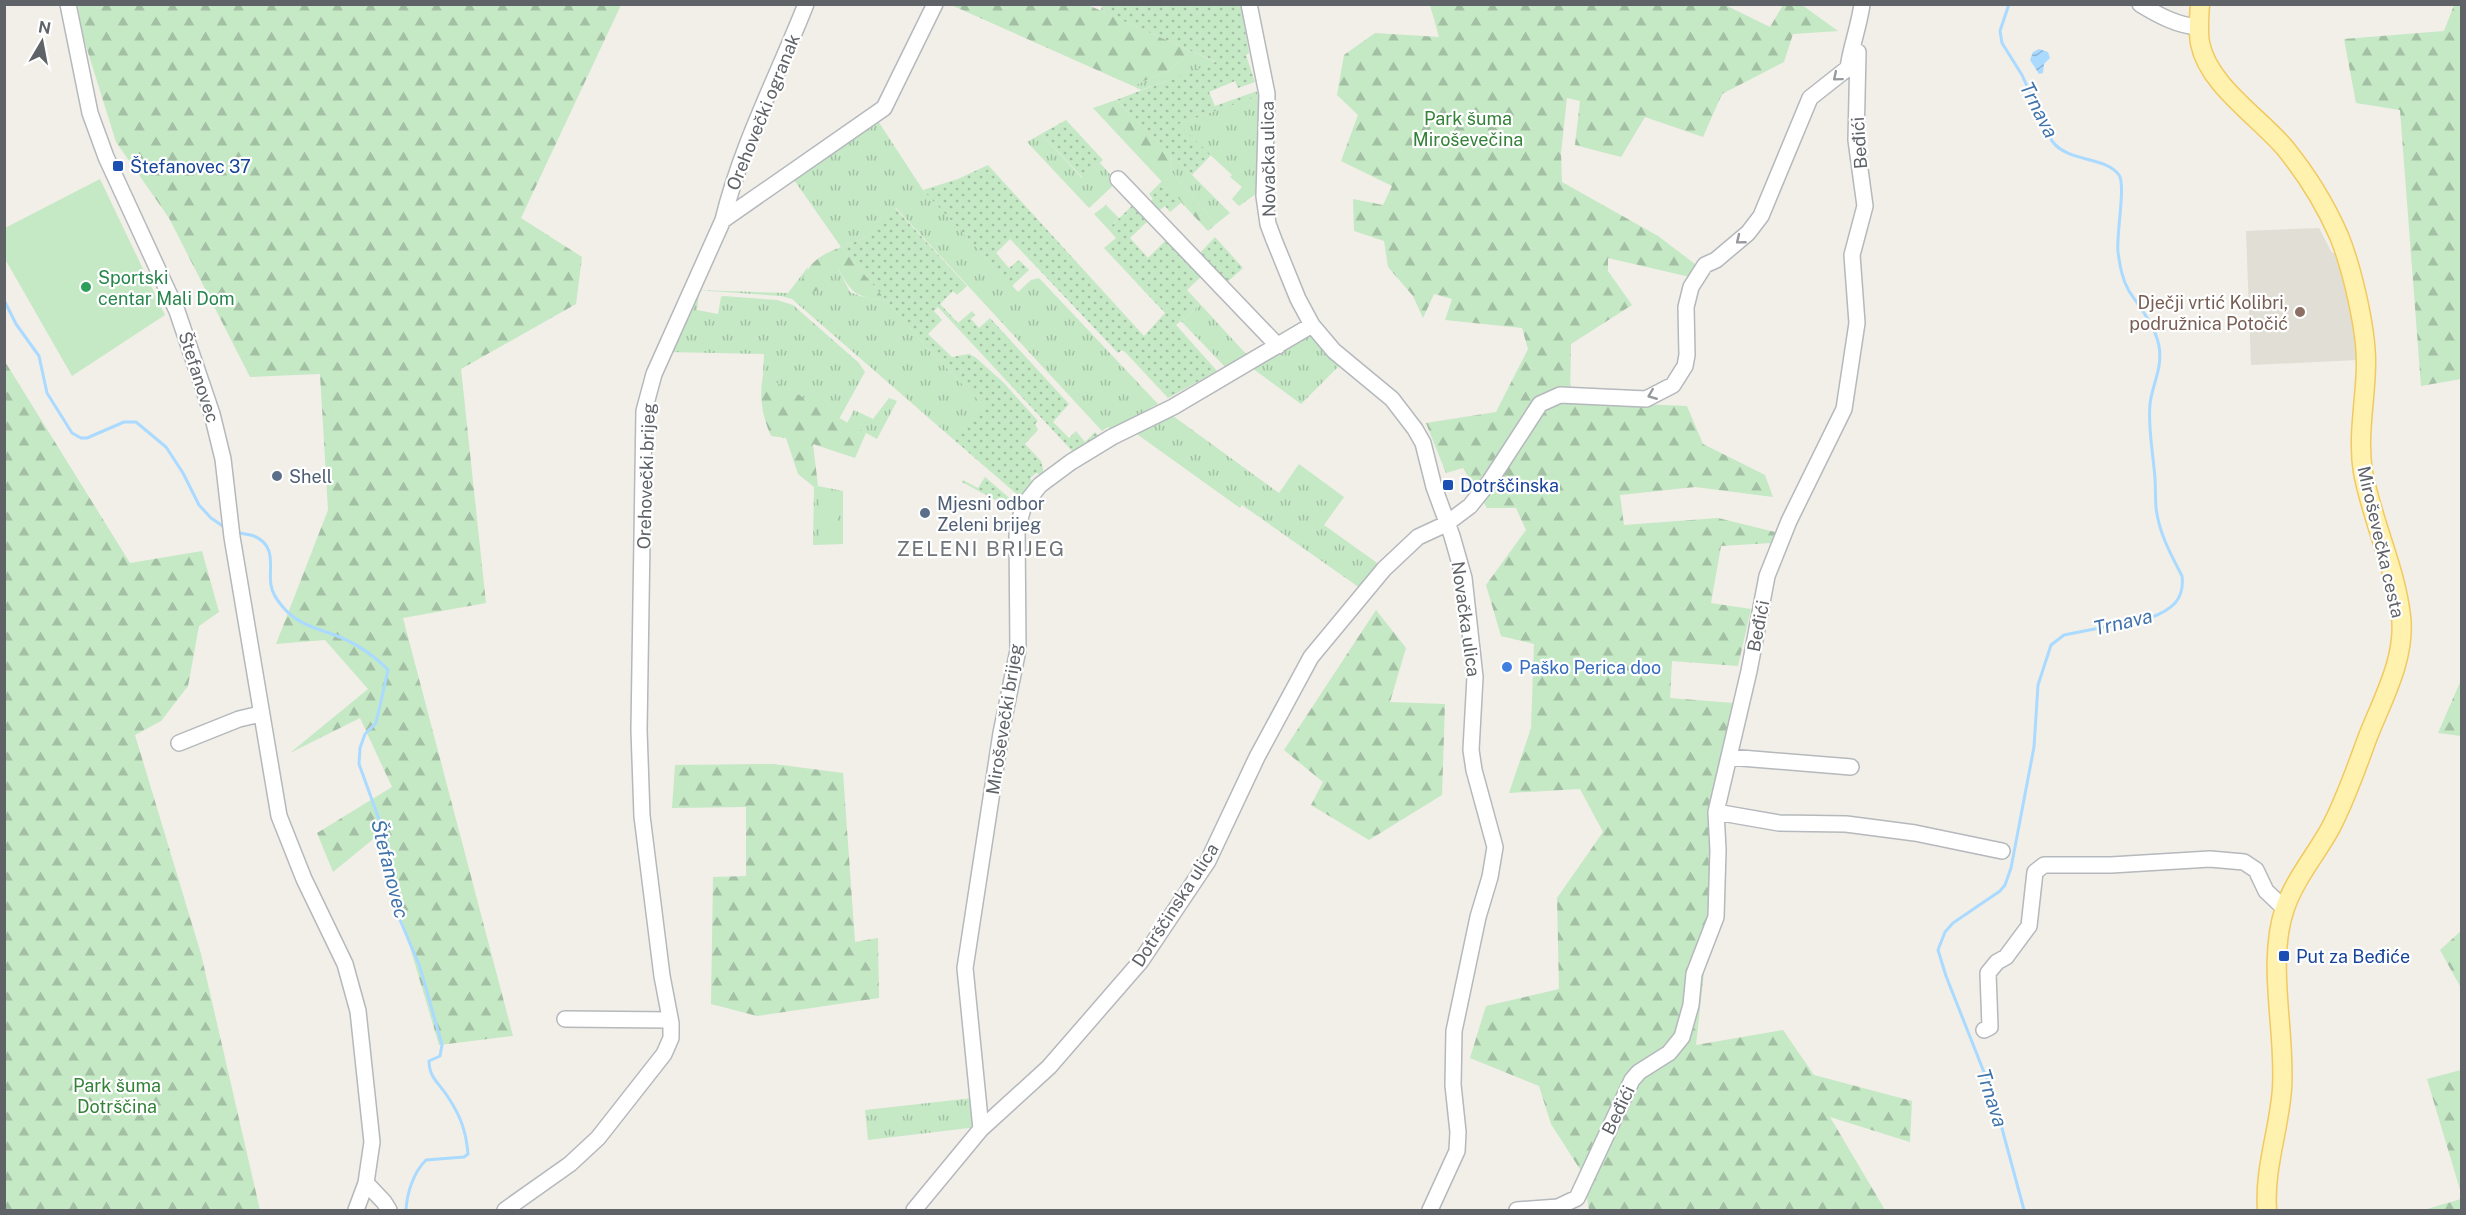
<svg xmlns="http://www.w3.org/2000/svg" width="2466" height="1215" viewBox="0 0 2466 1215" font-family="'Public Sans',sans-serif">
<defs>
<pattern id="grass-tufts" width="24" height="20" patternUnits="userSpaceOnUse" patternTransform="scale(1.5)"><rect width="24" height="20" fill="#c5e8c5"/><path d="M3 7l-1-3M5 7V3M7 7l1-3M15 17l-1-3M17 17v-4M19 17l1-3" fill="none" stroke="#a3c0a4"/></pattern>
<pattern id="forest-firs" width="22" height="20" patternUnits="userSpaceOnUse" patternTransform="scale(1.5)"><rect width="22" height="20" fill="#c5e8c5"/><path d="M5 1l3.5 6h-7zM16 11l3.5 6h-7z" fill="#a3c0a4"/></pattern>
<pattern id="garden-dots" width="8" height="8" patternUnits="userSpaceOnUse" patternTransform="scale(1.5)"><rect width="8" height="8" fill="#c5e8c5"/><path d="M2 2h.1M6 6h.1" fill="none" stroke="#a3c0a4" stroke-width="1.8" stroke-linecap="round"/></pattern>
<pattern id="water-waves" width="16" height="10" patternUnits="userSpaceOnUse" patternTransform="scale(1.5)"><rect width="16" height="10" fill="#aadaff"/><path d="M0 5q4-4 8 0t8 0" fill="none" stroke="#8eb4d2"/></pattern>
</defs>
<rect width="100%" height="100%" fill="#f1efe8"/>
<path fill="#e1ded6" d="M2319,228L2332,253H2336L2358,343L2359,360L2251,365L2246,231Z"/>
<path fill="url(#grass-tufts)" d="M1191,51L1217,63L1141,90L1133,86L1171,69Z
M1263,94L1260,191L1239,206L1232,199L1242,187L1230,177L1232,175L1177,124Z
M878,121L923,190L1018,292L1031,280L1039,278L1158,404L1150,408L1152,412L1113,433L1108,427L1102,431L896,208L864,238L841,247L792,177Z
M1041,134L1082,178L1100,163L1117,182L1089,208L1027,142Z
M1172,155L1230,213L1216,224L1170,170Z
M1106,205L1119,218L1108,229L1094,214Z
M808,267L807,273L794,293L827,272L830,267L838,268L850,292L860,296L887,301L926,347L986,408L953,439L792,299L781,296L696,290L788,293Z
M699,294L697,310L718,314L721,297L723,296L777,300L793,305L859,363L865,372L839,419L763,375L764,354L666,352L690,297Z
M1201,305L1247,355L1228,370L1181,321Z
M1309,333L1342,363L1301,404L1248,365Z
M889,398L897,401L877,439L847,423L854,410L873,419Z
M1169,413L1279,493L1299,464L1344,497L1324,525L1380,565L1360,588L1242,505L1240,508L1134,432Z
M818,486L843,491V544L813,545L814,487Z
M973,1098L974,1128L972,1131L969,1128L868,1140L865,1110Z"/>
<path fill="url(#forest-firs)" d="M78,5H621L521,218L582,257L576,304L461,369L486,603L403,618L513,1036L439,1045L377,836L333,872L317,833L392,787L360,718L290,753L368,689L325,640L276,644L328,510L320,374L250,377L169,218L116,142L82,33Z
M951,5H1088L1191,51L1171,69L1133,86Z
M1430,5H1728L1727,6L1770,27L1783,5H1802L1838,31L1793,34L1784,62L1722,94L1703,137L1645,117L1621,157L1575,145L1580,101L1567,98L1561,153L1562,182L1658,236L1699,267L1690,277L1608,258V271L1632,305L1571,344L1570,401L1687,406L1703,444L1765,475L1773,497L1695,487L1620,495L1624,525L1718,518L1775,532L1771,543L1721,546L1711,603L1751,609L1738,666L1672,661L1670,698L1734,703L1696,1045L1783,1030L1814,1075L1912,1101L1910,1142L1830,1117L1885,1210H1589L1583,1174L1551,1124L1539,1086L1470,1058L1486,1006L1559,989L1557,898L1603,832L1580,789L1509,793L1531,728L1534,644L1501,636L1486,585L1526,530L1516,508H1487L1463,468L1446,473L1426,423L1496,412L1528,349L1522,328L1445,320L1452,299L1434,294L1423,318L1413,296L1388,267L1384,241L1354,231L1353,199L1383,205L1392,186L1341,161L1358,115L1337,95L1344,55L1375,33L1439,37Z
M2454,5H2462L2461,379L2421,386L2400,110L2356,103L2344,39L2444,31Z
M1116,100L1172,155L1170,170L1216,224L1208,231L1093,108Z
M841,247L887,301C854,295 854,297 838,268H830L827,272L826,283L809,296L795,297L794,293C812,265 808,260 841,247Z
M4,360L130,563L202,551L219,612L199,626L188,686L161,721L135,735L201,954L260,1210H5Z
M763,375L866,433L855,458L813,444L818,486L814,487L798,474L786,438L771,436C762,416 759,397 763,375Z
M1376,610L1406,648L1390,702L1445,704L1442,795L1369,840L1311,805L1323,782L1284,750Z
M2461,680V736L2438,733Z
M774,764L843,773L855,942L878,938L879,998L757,1016L711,1004L713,877L746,876V807L672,808L675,765Z
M2461,931V988L2440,950Z
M2461,1070H2462L2461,1193L2427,1079Z
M2461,1199V1210H2427V1209Z"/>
<path fill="url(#garden-dots)" d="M1102,5H1241L1249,53L1246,55L1255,82L1238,88L1235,81L1209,92L1215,106L1257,91L1258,96L1178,124L1211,155L1192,175L1116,100L1216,62L1101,11Z
M1066,120L1103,160L1083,178L1041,134Z
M988,165L1144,336L1165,313L1104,248L1116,238L1108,229L1136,202L1151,218L1130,238L1148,258L1169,237L1204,274L1187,290L1201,305L1176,325L1217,371L1168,398L1126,353L1122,350L1118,353L1010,239L996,253L1009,268L1019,260L1029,270L1012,286L923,190L958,179Z
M1162,181L1182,202L1170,212L1165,206L1157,212L1149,202L1153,199L1149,194Z
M895,208L967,286L957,295L953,291L940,304L958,323L972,311L975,315L971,319L979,328L990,318L1069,404L1053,422L1069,438L1076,431L1085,442L1095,432L1100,437L1074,453L938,307L934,311L942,320L928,334L952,357L969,354L975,357L1003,382L1038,421L1035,424L1038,430L1025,444L1041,461L1044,473L1042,475L1036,473L1030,478L1033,483L1019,496L953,439L985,407L926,347L841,247L864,238Z
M1215,237L1243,268L1225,284L1198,255Z
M985,477L1014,502L1010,508L962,482L963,480L978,488Z"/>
<path fill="#c5e8c5" d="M100,179L165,315L72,376L5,259V228Z
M820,496L838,497L837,536H819Z"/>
<path fill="url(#water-waves)" d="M2039,49L2048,52L2050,58L2044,64L2043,73L2039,74L2030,60L2033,52Z"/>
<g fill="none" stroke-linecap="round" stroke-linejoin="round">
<path stroke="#aadaff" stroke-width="3" d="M2009,4L2000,31L2002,43L2022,75L2052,141C2068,163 2106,156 2119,175C2126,185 2116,235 2118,252C2120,266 2122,279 2129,291C2140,308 2155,325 2159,346C2163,368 2152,385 2150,404C2148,426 2152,446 2154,468C2156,481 2155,495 2156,508C2159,533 2171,555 2182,576C2185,600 2171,610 2150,618L2064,635L2051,645L2038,685L2034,747L2011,868L2005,885L2000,891L1953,923L1945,932L1938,950L1946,976L1993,1095L2024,1210
M4,300L16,324L39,356L47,393L72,433L81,438H87L124,422H136L166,447L183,473L199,505L211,518L227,529
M236,532C242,534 249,534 254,536C278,546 268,569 271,585C272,593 277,600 282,606C295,622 311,627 329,633C351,640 373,654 388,670L376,723L365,734L360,748L359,764L388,844V869L395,908L420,967L442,1045L440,1056L429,1061C429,1078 440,1084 448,1097C461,1117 466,1131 468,1154L464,1157L426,1160C413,1173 407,1193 406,1210"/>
<defs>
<path id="minor" d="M68,4L90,113L106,157L177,311L212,414L223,459L232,537L279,816L304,879L345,964L358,1011L372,1142L366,1183L356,1210
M1249,4L1267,94L1264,196L1268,224L1274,240L1298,299L1312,325L1334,351L1392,399L1415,429L1423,443L1434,487L1452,536L1464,578L1475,677L1471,750L1474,770L1495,847L1490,877L1478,917L1454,1031L1453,1085L1458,1132L1457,1151L1430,1210
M2140,4C2158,15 2178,26 2199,27
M1118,179L1278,346
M723,220C741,146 778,75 806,4
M179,743L239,719L260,714
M1729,757L1851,767
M1716,812L1779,823L1846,824L1915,833L2002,851
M565,1019L670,1020
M1984,1030L1990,1027L1988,973L1997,962L2006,957L2029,926L2035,872L2044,865H2111L2210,859L2244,862L2256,870L2266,891L2285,909
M981,1129L965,968L1001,733L1018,650L1017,529L1024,505L1040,485L1071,462L1112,437L1173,407L1312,325
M366,1183L384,1202L389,1210
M505,1210L570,1164L598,1138L664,1054L671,1038V1023L662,976L642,816L639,730L644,411L654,374L723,220L884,108L935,4
M914,1210L981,1129L1049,1067L1141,961L1208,861L1257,757L1311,657L1384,569L1418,537L1446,524L1470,506L1490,481L1540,404L1560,395L1646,399L1673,385L1685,366L1687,355L1686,307L1691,287L1705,265L1716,260L1748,233L1761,216L1810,98L1848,68C1851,46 1859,27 1862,4
M1517,1210L1558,1207L1577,1198L1632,1080L1639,1072L1669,1053L1682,1037L1691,1005L1694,974L1716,917L1718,850L1716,812L1749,671L1767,576L1789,521L1844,409L1857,323L1852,255L1865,206L1856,140L1858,52"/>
<path id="major" d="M2200,4C2199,17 2198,31 2200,43C2208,85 2259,117 2285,148C2307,175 2325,204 2339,236C2352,268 2366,328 2366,362C2366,399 2357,435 2363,472C2372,521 2395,566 2401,616C2406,659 2382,700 2367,739C2356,769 2345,801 2330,829C2315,856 2295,879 2285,908C2266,963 2286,1031 2282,1089C2279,1130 2264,1169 2267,1210"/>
</defs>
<use href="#minor" stroke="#b5b8bc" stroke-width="18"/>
<use href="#major" stroke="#f2c960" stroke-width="21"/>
<use href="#minor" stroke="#fff" stroke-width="15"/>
<use href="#major" stroke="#fff2af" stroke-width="18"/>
</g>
<defs><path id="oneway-chevron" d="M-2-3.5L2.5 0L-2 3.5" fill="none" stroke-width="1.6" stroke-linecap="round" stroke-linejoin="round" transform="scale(1.5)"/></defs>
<g stroke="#979a9d">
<use href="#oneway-chevron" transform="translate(1837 77) rotate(140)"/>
<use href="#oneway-chevron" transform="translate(1740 240) rotate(141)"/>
<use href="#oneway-chevron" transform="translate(1652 395) rotate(158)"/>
</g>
<g fill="#1a4fb4" stroke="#fff" stroke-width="2">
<rect x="112" y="160" width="12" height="12" rx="3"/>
<rect x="1442" y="479" width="12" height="12" rx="3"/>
<rect x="2278" y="950" width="12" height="12" rx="3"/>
</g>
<circle fill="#2e9e5b" stroke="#fff" stroke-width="2" cx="86" cy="287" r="6"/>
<circle fill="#8d6e63" stroke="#fff" stroke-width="2" cx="2300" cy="312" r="6"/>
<g fill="#5c6f8a" stroke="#fff" stroke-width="2">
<circle cx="277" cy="476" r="6"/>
<circle cx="925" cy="513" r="6"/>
</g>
<circle fill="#3f7fe0" stroke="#fff" stroke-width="2" cx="1507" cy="667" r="6"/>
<g text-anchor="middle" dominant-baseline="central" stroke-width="4.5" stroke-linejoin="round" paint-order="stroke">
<g font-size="18" fill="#5f6368" stroke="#fff">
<text transform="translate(763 112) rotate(-68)">Orehovečki ogranak</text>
<text transform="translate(1859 143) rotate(-94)">Beđići</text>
<text transform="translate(1268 159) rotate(-91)">Novačka ulica</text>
<text transform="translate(199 377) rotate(72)">Štefanovec</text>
<text transform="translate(646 476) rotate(-88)">Orehovečki brijeg</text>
<text transform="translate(2381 542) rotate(77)">Miroševečka cesta</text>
<text transform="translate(1466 619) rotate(82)">Novačka ulica</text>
<text transform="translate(1758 626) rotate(-79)">Beđići</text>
<text transform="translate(1004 719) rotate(-81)">Miroševečki brijeg</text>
<text transform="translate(1175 905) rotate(-57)">Dotrščinska ulica</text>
<text transform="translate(1618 1110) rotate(-64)">Beđići</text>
</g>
<g font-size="18" fill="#348238" stroke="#fff">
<text x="1468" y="118">Park šuma<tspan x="1468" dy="21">Miroševečina</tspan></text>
<text x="117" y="1085">Park šuma<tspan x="117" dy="21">Dotrščina</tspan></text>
</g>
<g font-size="18" fill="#164399" stroke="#fff" text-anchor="start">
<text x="130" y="166">Štefanovec 37</text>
<text x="1460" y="485">Dotrščinska</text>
<text x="2296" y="956">Put za Beđiće</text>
</g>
<g font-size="18" fill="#27864d" stroke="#fff" text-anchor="start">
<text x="98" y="277">Sportski<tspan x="98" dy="21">centar Mali Dom</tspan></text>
</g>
<g font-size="18" fill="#785e54" stroke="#fff" text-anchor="end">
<text x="2288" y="302">Dječji vrtić Kolibri,<tspan x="2288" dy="21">podružnica Potočić</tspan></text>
</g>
<g font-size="18" fill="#4e5e75" stroke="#fff" text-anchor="start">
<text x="289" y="476">Shell</text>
<text x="937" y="503">Mjesni odbor<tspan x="937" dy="21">Zeleni brijeg</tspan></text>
</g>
<g font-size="18" fill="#366cbe" stroke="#fff" text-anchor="start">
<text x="1519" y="667">Paško Perica doo</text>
</g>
<g font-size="20" font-style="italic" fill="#4174aa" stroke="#fff">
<text transform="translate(2039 110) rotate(63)">Trnava</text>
<text transform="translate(2123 622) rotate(-13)">Trnava</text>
<text transform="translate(390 869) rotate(76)">Štefanovec</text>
<text transform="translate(1992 1098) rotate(72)">Trnava</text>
</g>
<g font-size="21" letter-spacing="1.5" fill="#70757a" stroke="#fff">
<text x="981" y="548">ZELENI BRIJEG</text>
</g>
</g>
<rect width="2466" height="1215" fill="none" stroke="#5f6368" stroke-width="12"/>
<g transform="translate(42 42) rotate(10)" stroke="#ffffff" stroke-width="4.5" paint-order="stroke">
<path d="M0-4.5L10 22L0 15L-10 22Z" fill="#5f6368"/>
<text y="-9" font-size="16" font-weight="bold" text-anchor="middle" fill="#5f6368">N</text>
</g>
</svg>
